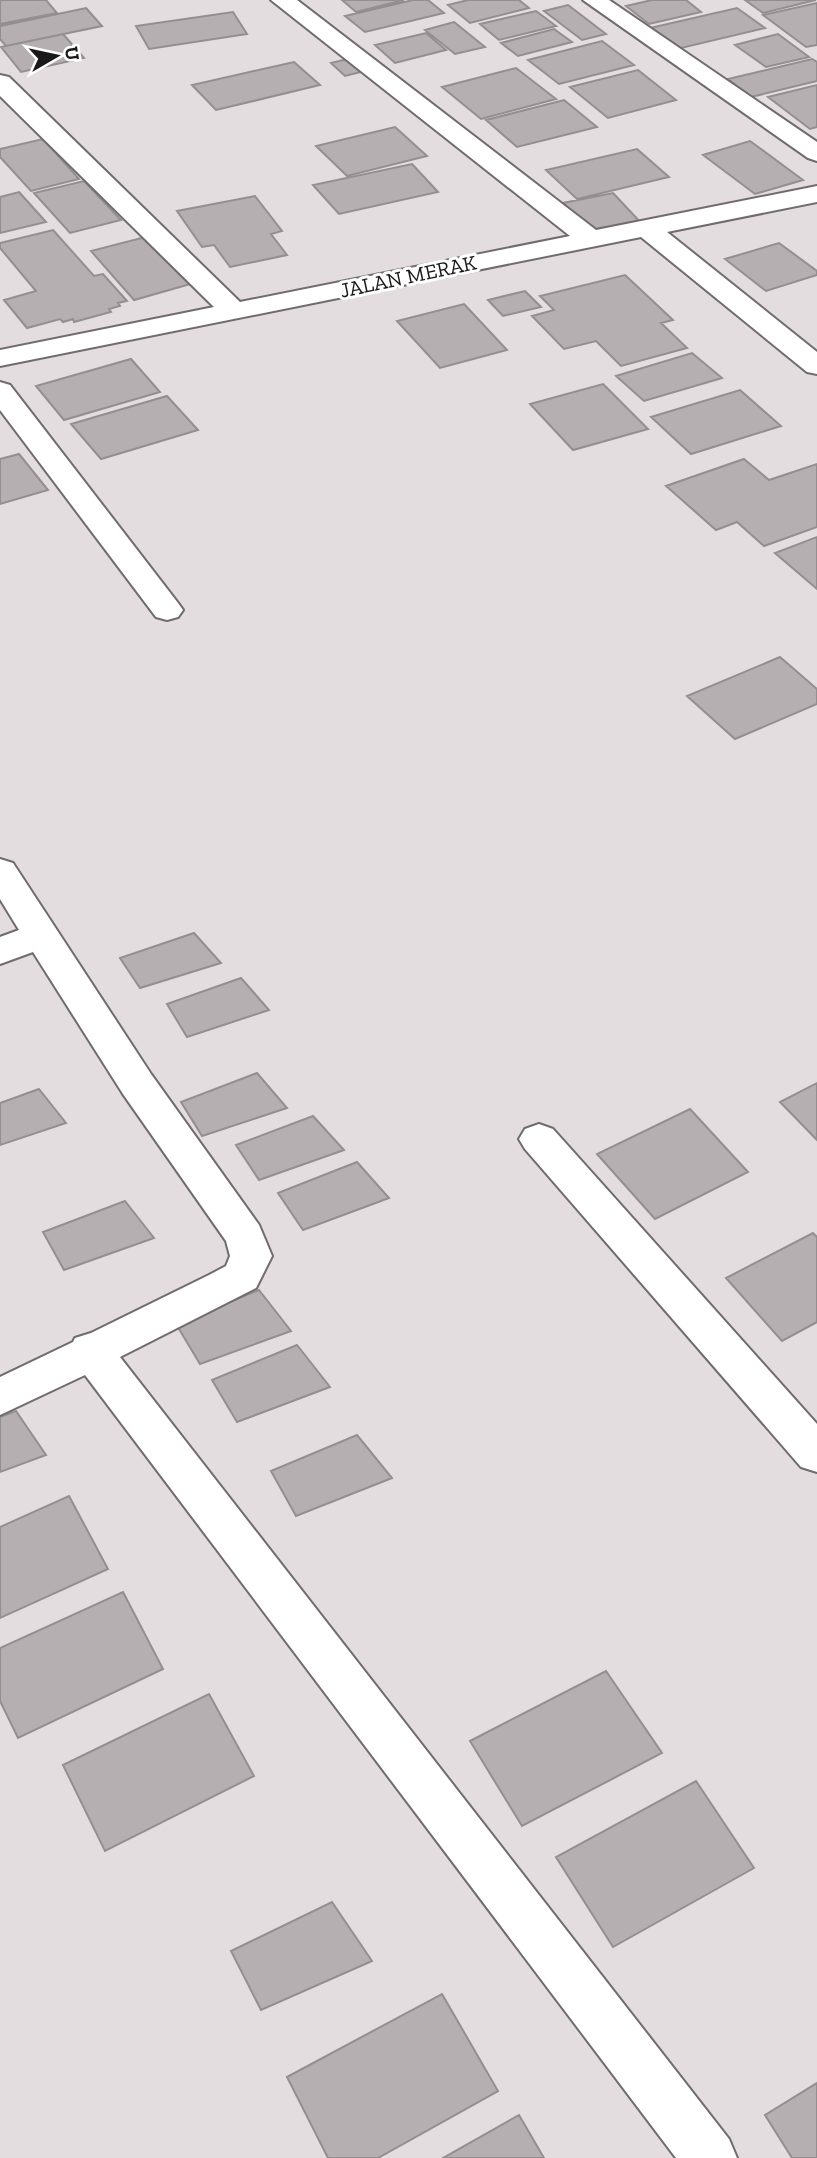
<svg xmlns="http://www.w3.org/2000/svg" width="817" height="2158" viewBox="0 0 817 2158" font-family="'Zilla Slab',serif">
<rect width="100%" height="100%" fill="#e3dddf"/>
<path fill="#b5afb1" stroke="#948e90" stroke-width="2" d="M0,0H46L57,13L0,24Z
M342,0H404L356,12Z
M413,0H428L444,13L365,32L345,16Z
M468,0H519L529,8L470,23L448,5Z
M652,0H686L701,12L649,24L626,6Z
M745,0H816L763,13Z
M817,3V45L806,47L763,15Z
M568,5L606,34L582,40L544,11Z
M86,8L102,26L6,46L0,39V26Z
M737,8L765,28L677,49L650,28Z
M536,11L556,26L499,40L480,24Z
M233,12L247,34L149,49L136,26Z
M454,22L485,47L455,54L425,30Z
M554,29L572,42L518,56L501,43Z
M426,33L446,50L395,63L375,45Z
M63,34L84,58L21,72L1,47Z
M778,34L809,57L766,67L735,45Z
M602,41L634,65L559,84L528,60Z
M355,57L369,70L345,76L331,63Z
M812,59L817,62V81L751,97L728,79Z
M294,62L320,85L216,110L192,85Z
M516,68L556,99L481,119L442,87Z
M638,70L676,100L608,118L570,87Z
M817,85V127L810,129L768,97Z
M564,100L597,127L517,147L486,120Z
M395,127L427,156L347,176L316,146Z
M43,139L79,179L31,191L0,157V149Z
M750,141L803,180L755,194L703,155Z
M637,149L669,177L577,199L546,170Z
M412,164L438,192L339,214L313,185Z
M84,181L121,220L70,233L34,193Z
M19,192L46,222L0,233V197Z
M613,193L642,224L592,235L563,203Z
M255,196L282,231L271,234L287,255L230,267L214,245L202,247L177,211Z
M53,230L94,276L103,274L127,301L118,303L120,306L109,309L111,312L74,322L73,319L63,322L60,319L27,328L4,300L36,291L0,248V243Z
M149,236L194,283L134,300L91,251Z
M779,243L817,271V275L766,291L725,259Z
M625,275L673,320L661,323L687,348L621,366L596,341L564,349L532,316L554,310L540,296Z
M525,291L541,307L503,316L488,300Z
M464,304L507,350L440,368L397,321Z
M692,353L722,378L644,401L616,376Z
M131,359L160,392L64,420L36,386Z
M603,384L648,429L573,450L530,404Z
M740,390L781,426L691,454L651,417Z
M167,396L198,430L101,459L71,424Z
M19,454L48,490L0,504V459Z
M744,459L769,480L817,464V527L764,546L737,522L716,530L666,486Z
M817,537V589L775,553Z
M780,657L817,689V704L735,739L687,696Z
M194,933L221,963L140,988L120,958Z
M241,978L269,1010L187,1037L167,1004Z
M257,1073L287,1108L202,1136L181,1102Z
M817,1083V1140L780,1102Z
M39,1089L66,1123L0,1145V1103Z
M690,1109L748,1172L655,1219L597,1154Z
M313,1116L344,1150L259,1180L236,1145Z
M357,1162L389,1198L303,1230L278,1193Z
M125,1201L154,1238L64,1270L43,1232Z
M813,1233L817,1237V1322L782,1341L726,1278Z
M259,1290L291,1331L200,1364L176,1324Z
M297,1345L330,1387L237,1422L212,1380Z
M16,1411L46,1455L0,1472V1417Z
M357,1435L392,1478L296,1516L271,1471Z
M69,1496L108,1569L0,1618V1527Z
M123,1592L163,1669L18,1738L0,1701V1648Z
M606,1671L662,1753L522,1826L470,1741Z
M209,1694L254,1776L105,1851L63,1765Z
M696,1781L754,1868L613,1947L556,1857Z
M332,1902L372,1961L261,2010L231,1951Z
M442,1994L498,2091L378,2158H328L287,2077Z
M817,2083V2158H792L765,2115Z
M519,2115L544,2158H443Z"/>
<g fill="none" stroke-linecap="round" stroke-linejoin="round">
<defs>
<path id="minor" d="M271,0H297L596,230L817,186V202L667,232L817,352V374L807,372L641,237L0,366V350L214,307L0,96V75L9,77L240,302L570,236Z
M583,0H609L817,142V161L808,158Z
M0,382L10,385L178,603L183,610L178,617L167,620L156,617L0,410Z
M0,859L13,863L151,1074L259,1225L272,1256L256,1288L120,1357L729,2139L737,2158H676L85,1375L0,1415V1377L73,1342L75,1338L91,1333L209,1275L226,1266L230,1256L226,1241L123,1094L33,952L0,964V937L19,930L0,899Z
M539,1124L553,1129L817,1424V1472L801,1467L525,1149L519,1139L525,1129Z"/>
</defs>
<use href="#minor" stroke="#716b6e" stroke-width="4"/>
<use href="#minor" fill="#fff" fill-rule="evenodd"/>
</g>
<g text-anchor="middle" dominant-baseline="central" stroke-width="6" stroke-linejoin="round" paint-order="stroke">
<g font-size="21" fill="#1a1819" stroke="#fff">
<text transform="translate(408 276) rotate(-12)">JALAN MERAK</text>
</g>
</g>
<g transform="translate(56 56) rotate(81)" stroke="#ffffff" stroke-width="5" paint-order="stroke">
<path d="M0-5L12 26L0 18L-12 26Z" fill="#1a1819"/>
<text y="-10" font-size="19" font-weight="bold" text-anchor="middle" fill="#1a1819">U</text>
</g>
</svg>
